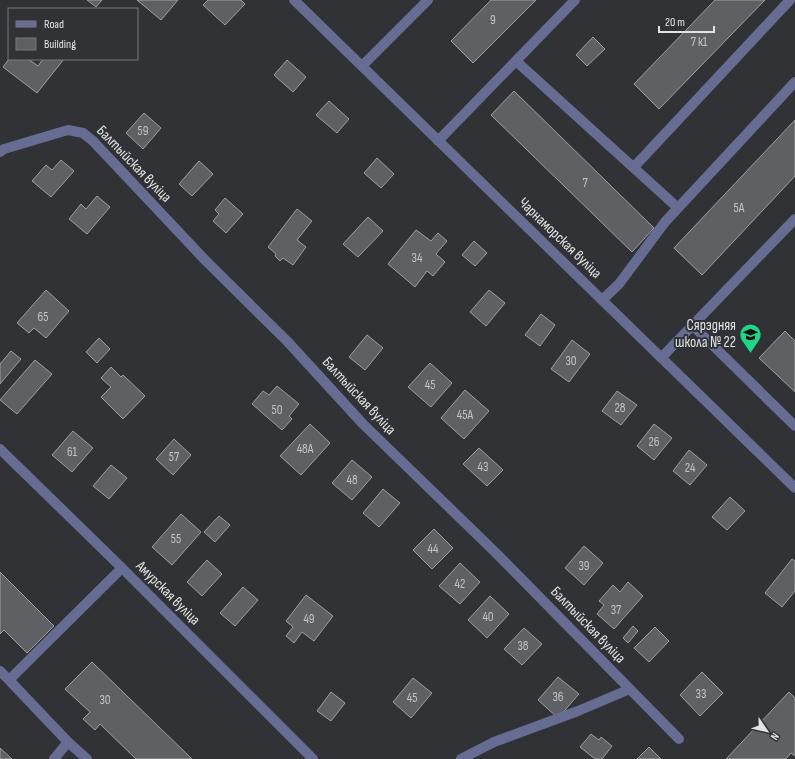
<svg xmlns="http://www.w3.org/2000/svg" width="795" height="759" viewBox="0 0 795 759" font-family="'Sofia Sans Condensed',sans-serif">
<rect width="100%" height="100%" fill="#313235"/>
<path fill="#5f6063" stroke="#9f9fa3" d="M87,0H102L96,7Z
M137,0H178L161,20Z
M208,0H241L245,4L225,25L203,5Z
M491,0H536L473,63L451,41Z
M715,0H765L659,109L634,84Z
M593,37L605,49L587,66L576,55Z
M9,59H28L38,66L43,59H64L37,93L3,67Z
M287,60L306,77L293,92L274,75Z
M514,91L654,228L632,252L491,115Z
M329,101L349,119L337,133L316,115Z
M144,113L161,128L143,149L126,133Z
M795,120V176L702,275L674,248Z
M377,158L394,174L381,188L364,173Z
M61,160L74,171L51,197L32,181L46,165L52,170Z
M199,161L213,174L192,196L179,184Z
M97,196L110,207L87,234L69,219L81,204L86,209Z
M225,198L243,214L226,233L213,221L219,214L215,210Z
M297,209L312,221L297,240L306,247L293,265L283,258L280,261L275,256L276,254L268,247Z
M368,217L383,231L358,257L343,244Z
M416,230L431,241L438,233L447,241L436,254L445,262L433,276L427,271L415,287L388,264Z
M474,241L487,253L475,266L462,255Z
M46,290L69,311L46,338L34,328L29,333L17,323Z
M489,290L505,303L486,326L470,312Z
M541,314L555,325L540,346L525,335Z
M785,331L795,341V392L759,358Z
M367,335L383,348L365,370L349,357Z
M99,338L110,349L97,363L86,352Z
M572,340L590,354L569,382L551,369Z
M11,351L21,359L0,384V364Z
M35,360L52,374L17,414L0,400Z
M430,363L452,383L431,407L408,387Z
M111,367L121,377L123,375L145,396L123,419L101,397L111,387L101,378Z
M277,386L299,404L289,416L292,419L282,430L252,404L263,391L269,395Z
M465,390L489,411L464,439L441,418Z
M617,391L637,405L621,425L602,411Z
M310,424L330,443L301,475L280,456Z
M654,424L672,438L654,460L637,446Z
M73,431L93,448L72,472L52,455Z
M174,439L191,455L173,475L156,459Z
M479,448L503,470L487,486L463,464Z
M689,450L707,465L690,485L673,471Z
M352,460L372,477L352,500L332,483Z
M111,465L127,478L109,499L93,486Z
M383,489L400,503L379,527L363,513Z
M730,497L745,511L727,530L712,517Z
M181,514L201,532L172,565L152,547Z
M219,516L230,525L215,542L204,532Z
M434,529L453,548L432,569L413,550Z
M584,546L603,563L584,585L565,568Z
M792,559L795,561V591L782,607L765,593Z
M207,560L222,574L202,596L187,582Z
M460,563L480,582L460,604L439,586Z
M0,572L54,626L27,653L4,630L0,634Z
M628,582L643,596L614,629L597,614L604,605L599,601L613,585L620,592Z
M243,587L258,600L235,626L220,613Z
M306,595L333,616L314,641L302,632L294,643L286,636L293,627L286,621Z
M490,596L509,614L487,638L468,620Z
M633,626L638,631L628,643L623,638Z
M655,627L669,641L649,662L634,648Z
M524,628L542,644L522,665L504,649Z
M92,662L192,759H136L100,724L95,730L83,719L90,712L65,689Z
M702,672L723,693L700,716L680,695Z
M558,677L579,694L558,718L538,700Z
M413,678L432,693L411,718L393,702Z
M331,692L345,703L331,721L317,711Z
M789,692L795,698V756L791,753L786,759H726Z
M591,734L599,740L601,737L612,746L602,759H595L580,747Z
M649,747L661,759H637Z
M0,748L12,759H0Z"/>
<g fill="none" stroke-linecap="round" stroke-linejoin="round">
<path stroke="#676c93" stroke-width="10" d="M294,0L795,488
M516,61L678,208L665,222L619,284L602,300
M362,66L428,0
M438,141L575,0
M0,152L4,149L68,130L83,133L93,141L206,261L287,341L363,424L495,552L679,739
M634,167L790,0
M678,208L795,82
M692,325L795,426
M661,358L795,219
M0,449L122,568L313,759
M0,671L9,680
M54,759L68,742
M87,759L68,742L9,680L122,568
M461,759L494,742L578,711L630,689"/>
</g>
<defs>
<symbol id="school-pin" viewBox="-11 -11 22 30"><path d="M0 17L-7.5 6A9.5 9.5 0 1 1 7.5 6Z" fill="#1fd887" stroke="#313235"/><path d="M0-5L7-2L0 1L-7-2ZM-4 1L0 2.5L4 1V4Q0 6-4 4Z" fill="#111"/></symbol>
</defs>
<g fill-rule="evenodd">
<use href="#school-pin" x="738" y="322" width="25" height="34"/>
</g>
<g text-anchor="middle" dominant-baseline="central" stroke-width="4" stroke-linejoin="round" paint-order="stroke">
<g font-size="13" fill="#c2c3c5">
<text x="493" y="20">9</text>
<text x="699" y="42">7 к1</text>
<text x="143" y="131">59</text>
<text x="585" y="183">7</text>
<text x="739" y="208">5А</text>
<text x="417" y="258">34</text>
<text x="43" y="317">65</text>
<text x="571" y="361">30</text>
<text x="430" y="385">45</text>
<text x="620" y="408">28</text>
<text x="277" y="410">50</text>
<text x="465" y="415">45А</text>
<text x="654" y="442">26</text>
<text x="305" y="449">48А</text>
<text x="72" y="452">61</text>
<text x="174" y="457">57</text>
<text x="483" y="467">43</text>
<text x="690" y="468">24</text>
<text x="352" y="480">48</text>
<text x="176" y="539">55</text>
<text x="433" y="549">44</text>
<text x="584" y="566">39</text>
<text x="460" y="584">42</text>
<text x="616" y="610">37</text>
<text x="488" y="617">40</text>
<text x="309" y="619">49</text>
<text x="523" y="646">38</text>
<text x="701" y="694">33</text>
<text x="558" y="697">36</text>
<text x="412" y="698">45</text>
<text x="105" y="700">30</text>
</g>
<g font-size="15" fill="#e3e4e6" stroke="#313235">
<text transform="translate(134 164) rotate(46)">Балтыйская вуліца</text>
<text transform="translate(560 238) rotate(44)">Чарнаморская вуліца</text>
<text transform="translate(359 396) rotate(47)">Балтыйская вуліца</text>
<text transform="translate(168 593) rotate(45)">Амурская вуліца</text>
<text transform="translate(588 625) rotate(46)">Балтыйская вуліца</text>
</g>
<g font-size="15" fill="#e3e4e6" stroke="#313235" text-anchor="end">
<text x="736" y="325">Сярэдняя<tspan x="736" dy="17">школа № 22</tspan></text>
</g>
</g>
<rect x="8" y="8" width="130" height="52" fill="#313235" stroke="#78797c"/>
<rect x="16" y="21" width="20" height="6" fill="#676c93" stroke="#78797c"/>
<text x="44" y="28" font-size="12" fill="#e3e4e6">Road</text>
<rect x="16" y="38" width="20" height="12" fill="#5f6063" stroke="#78797c"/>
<text x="44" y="48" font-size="12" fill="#e3e4e6">Building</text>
<g transform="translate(767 731) rotate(124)" stroke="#313235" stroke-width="3" paint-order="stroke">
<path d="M0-3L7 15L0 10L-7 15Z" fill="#e3e4e6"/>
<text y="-6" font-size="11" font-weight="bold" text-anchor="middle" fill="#e3e4e6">N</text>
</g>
<path d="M659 26v6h55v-6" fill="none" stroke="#e3e4e6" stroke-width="2"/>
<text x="665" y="26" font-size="12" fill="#e3e4e6" stroke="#313235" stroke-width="3" paint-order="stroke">20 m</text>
</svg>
